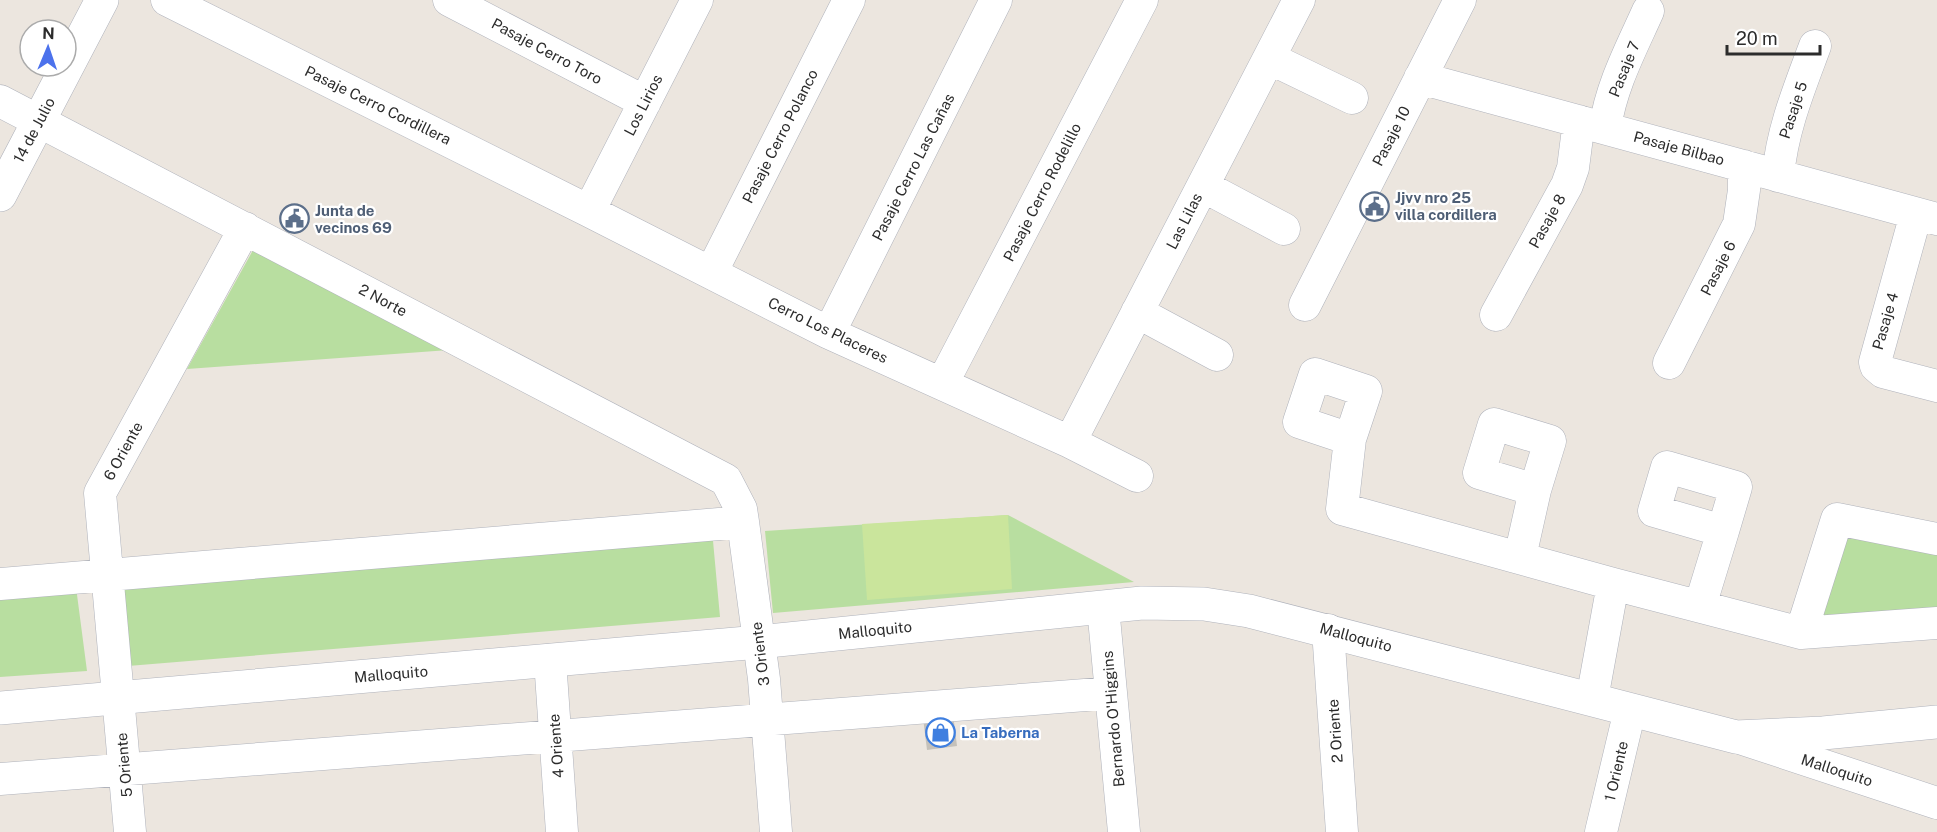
<svg xmlns="http://www.w3.org/2000/svg" width="1937" height="832" viewBox="0 0 1937 832" font-family="'Public Sans',sans-serif">
<rect width="100%" height="100%" fill="#ece6df"/>
<path fill="#b8dea0" d="M257,243L449,350L187,369Z
M1008,515L1134,582L773,613L765,531Z
M712,530L720,617L128,666L119,584Z
M1844,531L1937,550V613L1815,622Z
M76,587L87,671L0,677V592Z"/>
<path fill="#cae59c" d="M1008,515L1012,589L867,600L862,524Z"/>
<path fill="#c5c1ba" d="M953,714L957,746L927,750L923,718Z"/>
<g fill="none" stroke-linecap="round" stroke-linejoin="round">
<defs>
<path id="minor" d="M167,0L589,211L829,333L1070,442L1137,476
M449,0L645,102
M1269,58L1352,98
M1420,78L1937,219
M0,101L726,480L741,509L743,522L764,679L776,832
M1605,128C1611,86 1631,49 1648,11
M1778,176C1782,130 1799,89 1815,46
M1203,186L1284,229
M589,211L697,0
M1916,214L1875,362L1876,366L1883,372L1937,386
M711,273L849,0
M1305,305L1460,0
M1137,312L1217,355
M1496,315L1567,185L1573,168L1579,121
M829,333L996,0
M1669,363L1739,224L1744,190V166
M942,384L1142,0
M1494,424L1550,441L1535,490L1479,473Z
M1350,439L1299,422L1315,374L1366,391L1350,439L1342,509L1613,584L1801,633L1937,623
M1070,442L1299,0
M1667,467L1736,487L1723,531L1654,511Z
M1520,557L1535,490
M0,584L743,522
M1700,606L1723,531
M1103,607L1124,832
M1328,630L1342,832
M1801,633L1837,519L1937,539
M550,660L562,832
M1592,699L1613,584
M1740,738L1937,803
M0,779L1111,693
M130,832L100,493L245,228
M1601,832L1630,710"/>
<path id="tertiary" d="M0,195L102,0
M0,708L759,642L1142,603L1204,604L1249,611L1736,737L1823,733L1937,722"/>
</defs>
<use href="#minor" stroke="#afb2bb" stroke-width="33"/>
<use href="#tertiary" stroke="#afb2bb" stroke-width="34"/>
<use href="#minor" stroke="#fff" stroke-width="32"/>
<use href="#tertiary" stroke="#fff" stroke-width="33"/>
</g>
<defs>
<symbol id="civic-ring" viewBox="-11 -11 22 22"><circle r="9.5" fill="#fff" stroke="#5c6f8a" stroke-width="1.5"/><path d="M-.6-6.5H3V-4.5H.6V-3L4-1V1h2V6H-6V1h2V-1L-.6-3ZM-1.2 2.5V6h2.4V2.5Z" fill="#5c6f8a"/></symbol>
<symbol id="shop-ring" viewBox="-11 -11 22 22"><circle r="9.5" fill="#fff" stroke="#3f7fe0" stroke-width="1.5"/><path d="M-5-2.5h2.3a2.7 3.5 0 0 1 5.4 0H5L5.5 6h-11ZM-1.5-2.5h3a1.5 2.3 0 0 0-3 0Z" fill="#3f7fe0"/></symbol>
</defs>
<g fill-rule="evenodd">
<use href="#civic-ring" x="1358" y="190" width="33" height="33"/>
<use href="#civic-ring" x="278" y="202" width="33" height="33"/>
<use href="#shop-ring" x="924" y="716" width="33" height="33"/>
</g>
<g text-anchor="middle" dominant-baseline="central" stroke-width="4.5" stroke-linejoin="round" paint-order="stroke">
<g font-size="15" fill="#2c2c2c" stroke="#fff">
<text transform="translate(547 51) rotate(28)">Pasaje Cerro Toro</text>
<text transform="translate(1624 69) rotate(-68)">Pasaje 7</text>
<text transform="translate(378 105) rotate(26)">Pasaje Cerro Cordillera</text>
<text transform="translate(643 105) rotate(-63)">Los Lirios</text>
<text transform="translate(1793 110) rotate(-72)">Pasaje 5</text>
<text transform="translate(34 130) rotate(-62)">14 de Julio</text>
<text transform="translate(780 136) rotate(-63)">Pasaje Cerro Polanco</text>
<text transform="translate(1391 136) rotate(-63)">Pasaje 10</text>
<text transform="translate(1679 148) rotate(15)">Pasaje Bilbao</text>
<text transform="translate(913 167) rotate(-63)">Pasaje Cerro Las Cañas</text>
<text transform="translate(1042 192) rotate(-63)">Pasaje Cerro Rodelillo</text>
<text transform="translate(1184 221) rotate(-63)">Las Lilas</text>
<text transform="translate(1547 221) rotate(-61)">Pasaje 8</text>
<text transform="translate(1718 268) rotate(-63)">Pasaje 6</text>
<text transform="translate(383 300) rotate(28)">2 Norte</text>
<text transform="translate(1885 321) rotate(-74)">Pasaje 4</text>
<text transform="translate(828 330) rotate(26)">Cerro Los Placeres</text>
<text transform="translate(123 451) rotate(-61)">6 Oriente</text>
<text transform="translate(875 630) rotate(-6)">Malloquito</text>
<text transform="translate(1356 637) rotate(15)">Malloquito</text>
<text transform="translate(760 654) rotate(-97)">3 Oriente</text>
<text transform="translate(391 674) rotate(-5)">Malloquito</text>
<text transform="translate(1113 719) rotate(-95)">Bernardo O'Higgins</text>
<text transform="translate(1335 731) rotate(-94)">2 Oriente</text>
<text transform="translate(556 746) rotate(-94)">4 Oriente</text>
<text transform="translate(124 765) rotate(-95)">5 Oriente</text>
<text transform="translate(1837 770) rotate(18)">Malloquito</text>
<text transform="translate(1616 771) rotate(-77)">1 Oriente</text>
</g>
<g font-size="15" font-weight="bold" fill="#4e5e75" stroke="#fff" text-anchor="start">
<text x="1395" y="197">Jjvv nro 25<tspan x="1395" dy="17">villa cordillera</tspan></text>
<text x="315" y="210">Junta de<tspan x="315" dy="17">vecinos 69</tspan></text>
</g>
<g font-size="15" font-weight="bold" fill="#366cbe" stroke="#fff" text-anchor="start">
<text x="961" y="732">La Taberna</text>
</g>
</g>
<g transform="translate(48 48) rotate(2)"><circle r="28" fill="#ffffff" stroke="#ababab" stroke-width="1.5"/>
<path d="M0-4.5L10 22L0 15L-10 22Z" fill="#4c72ec"/>
<text y="-9" font-size="16" font-weight="bold" text-anchor="middle" fill="#2c2c2c">N</text>
</g>
<path d="M1727 45v9h93v-9" fill="none" stroke="#2c2c2c" stroke-width="3"/>
<text x="1736" y="45" font-size="18" fill="#2c2c2c" stroke="#ffffff" stroke-width="4.5" paint-order="stroke">20 m</text>
</svg>
